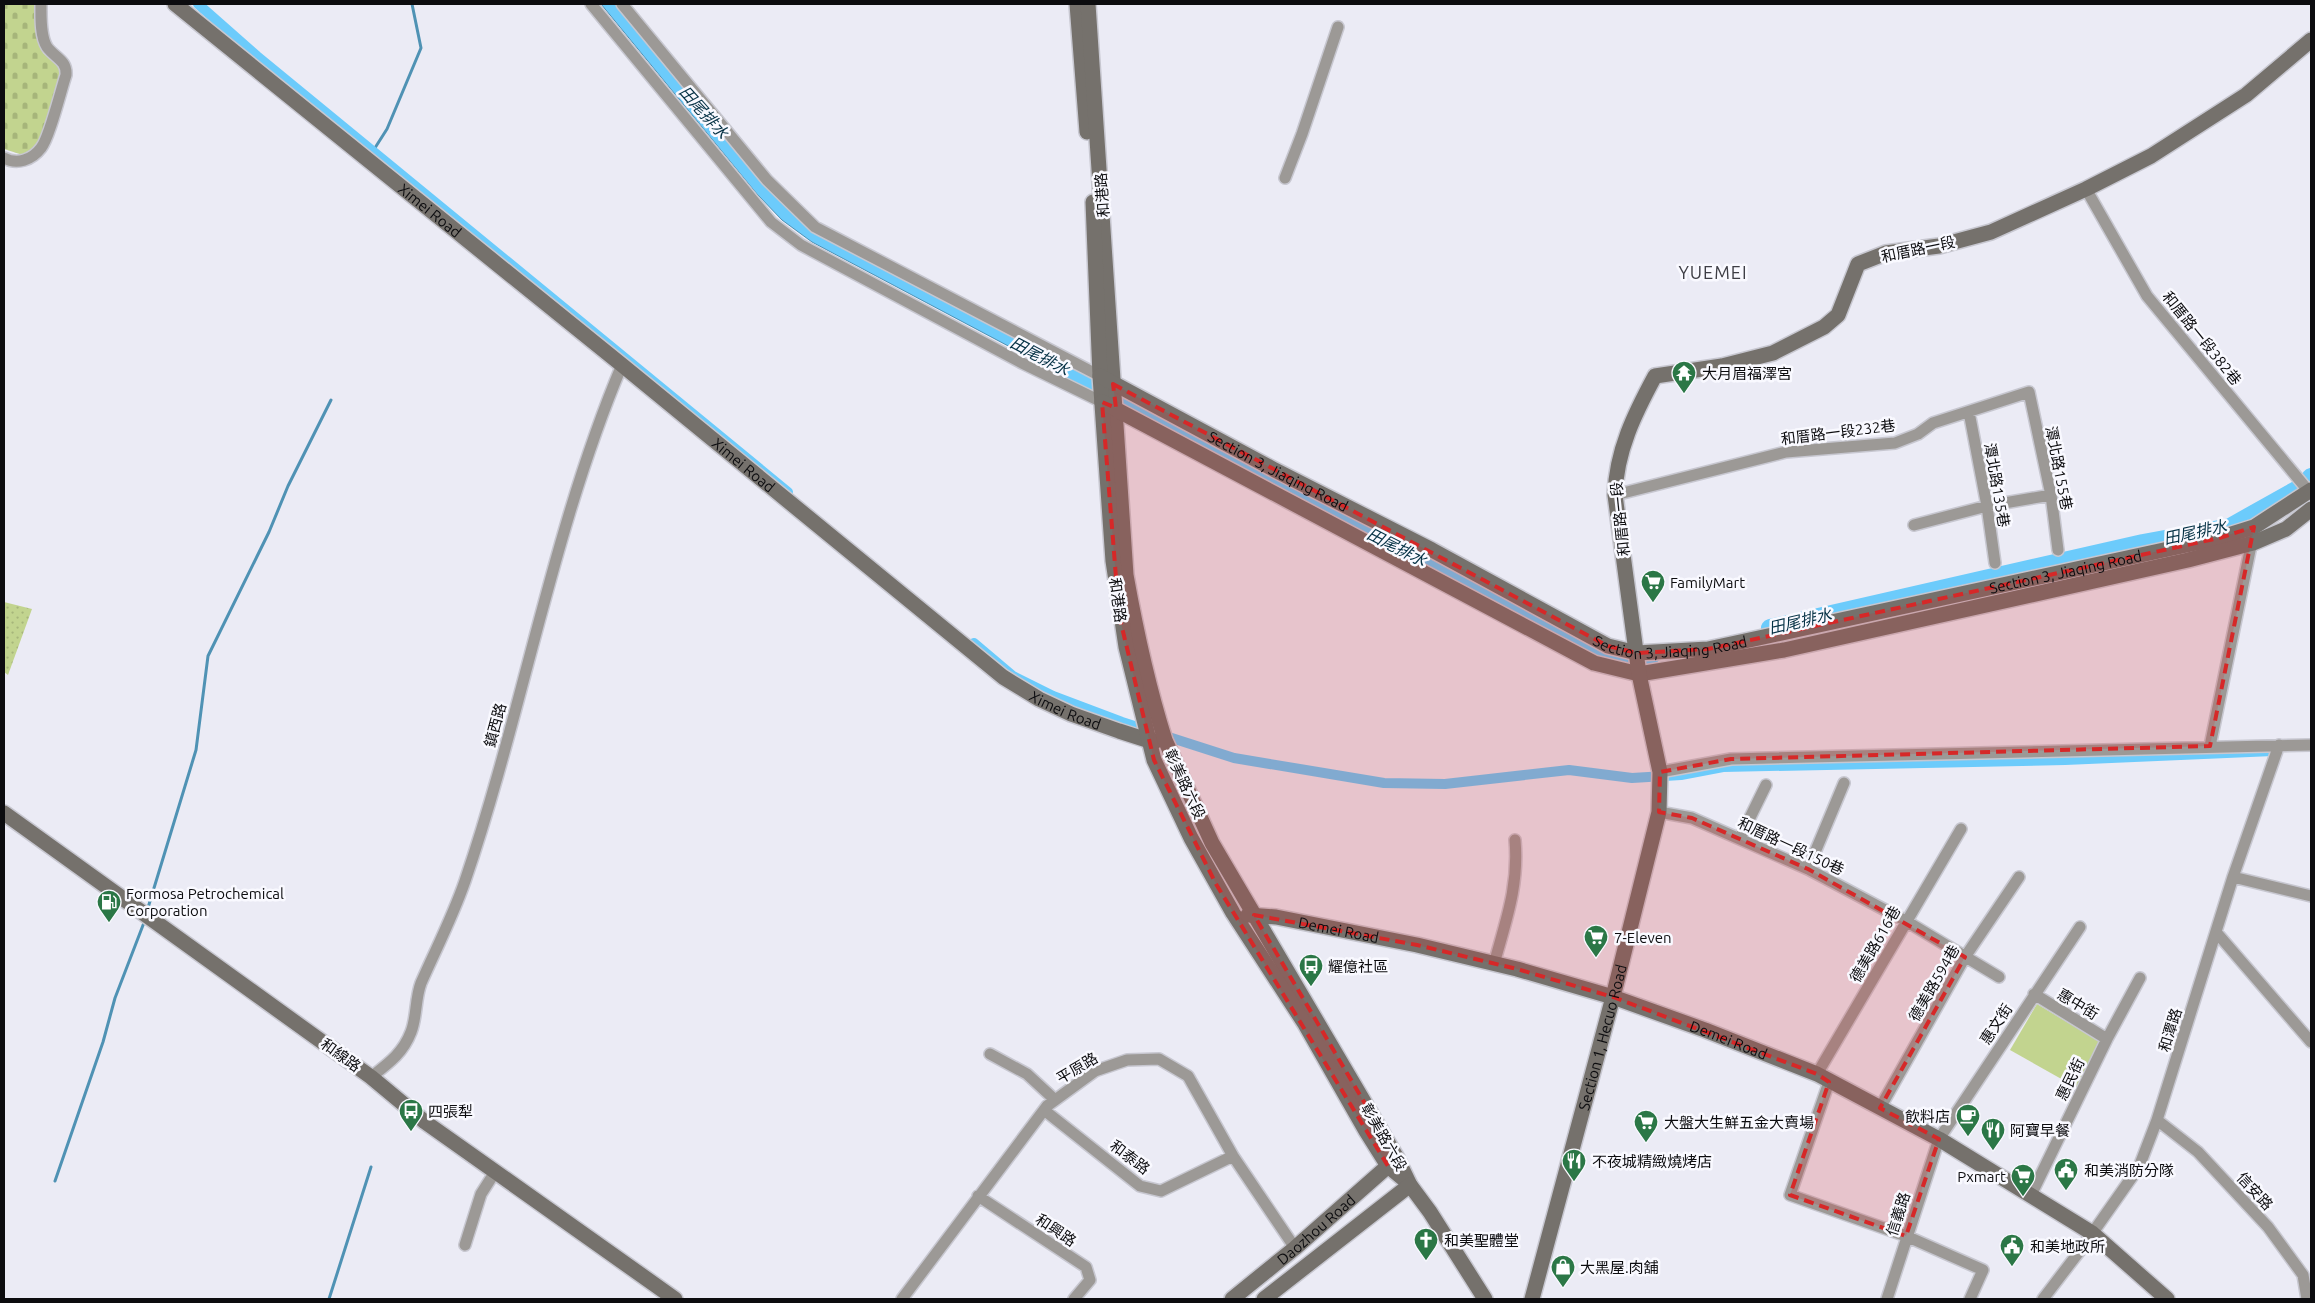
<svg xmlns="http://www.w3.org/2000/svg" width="2315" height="1303" viewBox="0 0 2315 1303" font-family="Ubuntu,'Noto Sans TC',sans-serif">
<defs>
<pattern id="grass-dots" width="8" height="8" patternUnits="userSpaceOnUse" patternTransform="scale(1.25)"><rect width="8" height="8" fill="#c2d48f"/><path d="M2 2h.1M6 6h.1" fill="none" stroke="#a6b57a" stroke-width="1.8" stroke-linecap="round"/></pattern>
<pattern id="cemetery-stones" width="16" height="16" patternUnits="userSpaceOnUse" patternTransform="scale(1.25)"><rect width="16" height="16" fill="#c2d48f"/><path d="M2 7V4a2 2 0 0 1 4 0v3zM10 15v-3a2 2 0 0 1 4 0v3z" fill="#a6b57a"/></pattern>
</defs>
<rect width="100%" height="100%" fill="#ebebf5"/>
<path fill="url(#grass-dots)" d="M4,602L32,609L8,675L4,672Z"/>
<path fill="url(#cemetery-stones)" d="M4,4H36L35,28L43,53L62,70L41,139L26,156L4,149Z"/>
<path fill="#c2d48f" d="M2037,1004L2102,1043L2081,1090L2010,1050Z"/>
<path fill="#6ccbfb" stroke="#4f92b4" d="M601,4H615L769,189L805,225L1079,370L1080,384L812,242L782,220L757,194Z"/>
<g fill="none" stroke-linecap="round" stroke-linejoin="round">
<path stroke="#4f92b4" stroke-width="3" d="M373,151L387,129L421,48L412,4
M147,911L196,750L208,656L269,532L288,486L331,400
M55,1181L103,1042L115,998L145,920
M329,1299L371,1167"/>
<path stroke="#6ccbfb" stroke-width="10" d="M198,4L257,56L788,492
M974,643L1013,676L1053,696L1122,722L1234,758L1384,783L1445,784L1569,770L1632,778L1681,775L1723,767L2065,760L2273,751"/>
<path stroke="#6ccbfb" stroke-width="18" d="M1059,367L1314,505L1574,639L1622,661L1652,655
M1770,628L2143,543L2230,527L2305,485L2311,477"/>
<defs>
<path id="street" d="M591,4L771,222L801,245L1022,363L1102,402
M622,4L767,180L815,227L1100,376
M4,158C17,165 32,160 41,148C49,139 61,90 66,75C67,60 55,58 47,47C40,36 41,16 41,4
M1285,178L1302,134L1338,27
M2086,189L2147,296L2311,494
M1969,412L1987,506L1995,563
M1615,495L1786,452L1895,443L1918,434L1933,423L2029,392L2051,495L2058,550
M1914,525L1987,506L2051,495
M2210,746L2253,536
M1660,772L1731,759L2311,745
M1659,812L1692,818L1808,869L1906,921L1999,977
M1740,838L1766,785
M1808,869L1844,783
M2233,877L2311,896
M2216,932L2311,1042
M1494,964C1506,920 1519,886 1515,840
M2034,994L2107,1039
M990,1054L1027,1074L1054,1099
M1817,1074L1961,829
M371,1077C389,1063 403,1053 411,1032C417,1017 415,999 421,983C436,949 453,916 465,881C523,711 552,531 622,365
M1829,1082L1790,1195L1906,1236L1983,1270L1970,1299
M1880,1108L1965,957L2019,877
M1044,1110L1140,1186L1161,1191L1233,1156
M2157,1120L2198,1152L2268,1227L2303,1275L2307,1299
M2031,1195L2107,1039L2140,978
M978,1196L1086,1267L1090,1280L1074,1299
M465,1245L481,1194L495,1172
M902,1299L1047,1106L1095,1071L1127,1060L1159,1059L1188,1076L1233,1156L1295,1248
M1887,1299L1939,1139L2080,927
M2043,1299L2082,1248L2139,1167L2157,1120L2233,877L2279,745"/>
<g id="secondary">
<path id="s1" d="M175,4L622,365L1003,677L1039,699L1071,714L1119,731L1150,741H1156"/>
<path d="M1077,4L1087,132"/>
<path d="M1088,4L1126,575C1136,631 1148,686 1165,740L1212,843L1397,1158L1410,1185L1430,1212L1485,1299"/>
<path d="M1093,202L1100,376L1113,561L1126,647L1154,760L1191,838L1233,913L1305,1024L1366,1131L1388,1166L1406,1181"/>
<path id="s2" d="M1100,376L1273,469L1432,550L1608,646L1637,653L1708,649L2219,538L2254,527L2311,490"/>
<path d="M1102,402L1594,663L1639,674L1784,650L2188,560L2253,543L2286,529L2311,509"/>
<path d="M4,813L371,1077L425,1122L675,1299"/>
<path id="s3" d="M1248,915L1276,917L1417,945L1517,969L1613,997L1705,1030L1817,1074L1939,1139L2092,1233L2167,1299"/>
<path id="s4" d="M1232,1299L1295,1248L1396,1159"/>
<path d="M1264,1299L1410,1185"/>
<path id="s5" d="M1532,1299L1613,997L1659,812L1660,772L1639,674L1615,495C1616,451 1635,413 1655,376L1722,366L1773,353L1824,327L1838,315L1858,264L1886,253L1939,246L1991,232L2086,189L2151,156L2246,95L2311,40"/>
</g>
</defs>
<use href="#street" stroke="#c7c7d0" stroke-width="14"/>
<use href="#secondary" stroke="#c7c7d0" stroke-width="18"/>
<use href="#street" stroke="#9c9996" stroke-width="11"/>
<use href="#secondary" stroke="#75716c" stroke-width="15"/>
</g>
<path fill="#d62828" fill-opacity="0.2" stroke="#d62828" stroke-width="4" stroke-dasharray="10 6" stroke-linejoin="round" d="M1113,384L1608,646L1637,653L1708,649L1760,638L2219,538L2254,527L2210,746L1731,759L1660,772L1659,812L1692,818L1808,869L1965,957L1880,1108L1939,1139L1906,1236L1790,1195L1829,1082L1817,1074L1613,997L1517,969L1417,945L1254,915L1397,1158L1388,1166L1216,884L1154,760L1119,615L1102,402L1116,408Z"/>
<defs>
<symbol id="temple-pin" viewBox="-11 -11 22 30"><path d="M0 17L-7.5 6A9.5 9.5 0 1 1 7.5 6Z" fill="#2b7746" stroke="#f9f9ff"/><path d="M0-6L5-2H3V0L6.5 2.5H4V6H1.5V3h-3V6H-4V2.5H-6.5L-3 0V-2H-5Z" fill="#fff"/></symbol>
<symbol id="supermarket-pin" viewBox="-11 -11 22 30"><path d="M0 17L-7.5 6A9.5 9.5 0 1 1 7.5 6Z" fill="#2b7746" stroke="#f9f9ff"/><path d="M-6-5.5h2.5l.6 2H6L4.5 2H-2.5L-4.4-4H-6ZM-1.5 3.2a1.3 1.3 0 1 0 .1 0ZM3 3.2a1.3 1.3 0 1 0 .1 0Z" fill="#fff"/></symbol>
<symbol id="fuel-pin" viewBox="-11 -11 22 30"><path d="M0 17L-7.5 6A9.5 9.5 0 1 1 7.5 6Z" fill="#2b7746" stroke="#f9f9ff"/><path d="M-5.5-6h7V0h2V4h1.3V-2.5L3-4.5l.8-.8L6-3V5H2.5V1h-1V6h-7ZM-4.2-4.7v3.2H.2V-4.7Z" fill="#fff"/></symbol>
<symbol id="bus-pin" viewBox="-11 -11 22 30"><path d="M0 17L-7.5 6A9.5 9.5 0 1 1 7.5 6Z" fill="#2b7746" stroke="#f9f9ff"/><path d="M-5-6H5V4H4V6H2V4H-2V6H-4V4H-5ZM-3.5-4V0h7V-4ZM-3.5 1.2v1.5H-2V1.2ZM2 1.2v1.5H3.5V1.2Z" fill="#fff"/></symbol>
<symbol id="cafe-pin" viewBox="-11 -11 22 30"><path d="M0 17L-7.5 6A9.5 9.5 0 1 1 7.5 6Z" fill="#2b7746" stroke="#f9f9ff"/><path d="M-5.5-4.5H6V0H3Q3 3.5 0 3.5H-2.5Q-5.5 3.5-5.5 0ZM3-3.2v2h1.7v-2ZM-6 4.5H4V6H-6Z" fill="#fff"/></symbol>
<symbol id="restaurant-pin" viewBox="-11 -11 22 30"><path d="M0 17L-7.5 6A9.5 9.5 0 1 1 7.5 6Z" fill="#2b7746" stroke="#f9f9ff"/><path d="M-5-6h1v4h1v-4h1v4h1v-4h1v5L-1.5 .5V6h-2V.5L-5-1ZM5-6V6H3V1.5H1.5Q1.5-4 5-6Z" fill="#fff"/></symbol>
<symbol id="civic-pin" viewBox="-11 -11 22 30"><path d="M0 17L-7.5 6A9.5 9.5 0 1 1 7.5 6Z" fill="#2b7746" stroke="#f9f9ff"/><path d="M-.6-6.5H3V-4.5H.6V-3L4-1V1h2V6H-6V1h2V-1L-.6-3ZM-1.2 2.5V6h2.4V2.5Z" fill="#fff"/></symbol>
<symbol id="church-pin" viewBox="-11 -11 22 30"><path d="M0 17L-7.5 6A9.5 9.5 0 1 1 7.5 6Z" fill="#2b7746" stroke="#f9f9ff"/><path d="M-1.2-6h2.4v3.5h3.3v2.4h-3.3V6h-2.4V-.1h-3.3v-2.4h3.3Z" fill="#fff"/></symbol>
<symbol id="shop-pin" viewBox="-11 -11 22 30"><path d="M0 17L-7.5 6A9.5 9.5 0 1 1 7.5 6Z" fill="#2b7746" stroke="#f9f9ff"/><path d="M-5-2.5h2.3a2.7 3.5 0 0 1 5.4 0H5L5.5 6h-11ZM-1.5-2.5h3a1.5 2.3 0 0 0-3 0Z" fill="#fff"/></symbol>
</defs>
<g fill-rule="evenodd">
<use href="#temple-pin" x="1670" y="359" width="28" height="38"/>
<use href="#supermarket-pin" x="1639" y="568" width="28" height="38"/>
<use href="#fuel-pin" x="95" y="888" width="28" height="38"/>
<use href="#supermarket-pin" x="1582" y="923" width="28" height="38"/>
<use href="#bus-pin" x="1297" y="952" width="28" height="38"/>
<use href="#bus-pin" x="397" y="1097" width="28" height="38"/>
<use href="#cafe-pin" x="1954" y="1102" width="28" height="38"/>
<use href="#supermarket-pin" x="1632" y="1108" width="28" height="38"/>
<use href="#restaurant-pin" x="1979" y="1116" width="28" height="38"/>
<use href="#restaurant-pin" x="1560" y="1147" width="28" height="38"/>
<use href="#civic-pin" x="2052" y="1156" width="28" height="38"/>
<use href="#supermarket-pin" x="2009" y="1162" width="28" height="38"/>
<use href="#church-pin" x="1412" y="1226" width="28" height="38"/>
<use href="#civic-pin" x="1998" y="1232" width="28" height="38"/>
<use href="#shop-pin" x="1549" y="1253" width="28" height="38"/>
</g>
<g text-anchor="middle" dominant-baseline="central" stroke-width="5" stroke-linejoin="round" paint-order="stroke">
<g font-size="15" fill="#0c0c0f" stroke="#f9f9ff">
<text transform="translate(1102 195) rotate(-94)">和港路</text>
<text stroke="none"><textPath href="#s1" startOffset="328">Ximei Road</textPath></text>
<text transform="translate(1918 249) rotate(-12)">和厝路一段</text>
<text transform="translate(2202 338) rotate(51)">和厝路一段382巷</text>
<text transform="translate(1838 432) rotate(-7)">和厝路一段232巷</text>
<text stroke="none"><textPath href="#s1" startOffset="732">Ximei Road</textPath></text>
<text transform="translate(2059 468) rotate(79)">潭北路155巷</text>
<text stroke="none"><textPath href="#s2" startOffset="202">Section 3, Jiaqing Road</textPath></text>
<text transform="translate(1997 485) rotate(80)">潭北路135巷</text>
<text transform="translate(1620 519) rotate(-96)">和厝路一段</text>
<text stroke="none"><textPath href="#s2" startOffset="1042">Section 3, Jiaqing Road</textPath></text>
<text transform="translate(1118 600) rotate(82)">和港路</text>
<text stroke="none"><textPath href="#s2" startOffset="638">Section 3, Jiaqing Road</textPath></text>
<text stroke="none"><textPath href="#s1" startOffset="1138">Ximei Road</textPath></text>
<text transform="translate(495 725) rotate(-75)">鎮西路</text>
<text transform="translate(1185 784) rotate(65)">彰美路六段</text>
<text transform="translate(1791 846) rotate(25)">和厝路一段150巷</text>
<text stroke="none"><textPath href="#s3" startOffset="92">Demei Road</textPath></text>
<text transform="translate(1875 944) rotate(-60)">德美路616巷</text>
<text transform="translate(1934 983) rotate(-60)">德美路594巷</text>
<text transform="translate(2078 1004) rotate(31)">惠中街</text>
<text transform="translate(1996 1024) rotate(-57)">惠文街</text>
<text transform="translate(2170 1030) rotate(-73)">和潭路</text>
<text stroke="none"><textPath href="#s5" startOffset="271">Section 1, Hecuo Road</textPath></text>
<text stroke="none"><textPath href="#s3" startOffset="498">Demei Road</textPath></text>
<text transform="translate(341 1055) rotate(36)">和線路</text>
<text transform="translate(1077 1068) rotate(-31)">平原路</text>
<text transform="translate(2070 1079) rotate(-64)">惠民街</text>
<text transform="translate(1384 1137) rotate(60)">彰美路六段</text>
<text transform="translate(1130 1157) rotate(37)">和泰路</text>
<text transform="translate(2255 1191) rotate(47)">信安路</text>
<text transform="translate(1898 1214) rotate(-72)">信義路</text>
<text stroke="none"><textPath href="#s4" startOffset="109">Daozhou Road</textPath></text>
<text transform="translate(1056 1230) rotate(34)">和興路</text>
</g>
<g font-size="15" fill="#0c0c0f" stroke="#f9f9ff" text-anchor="start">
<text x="1702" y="373">大月眉福澤宮</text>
<text x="1670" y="582">FamilyMart</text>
<text x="126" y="893">Formosa Petrochemical<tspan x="126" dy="17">Corporation</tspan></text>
<text x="1614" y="937">7-Eleven</text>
<text x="1328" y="966">耀億社區</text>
<text x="428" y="1111">四張犁</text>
<text x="1950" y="1116" text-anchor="end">飲料店</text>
<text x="1664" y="1122">大盤大生鮮五金大賣場</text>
<text x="2010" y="1130">阿寶早餐</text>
<text x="1592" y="1161">不夜城精緻燒烤店</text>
<text x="2084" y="1170">和美消防分隊</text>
<text x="2006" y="1176" text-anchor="end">Pxmart</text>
<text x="1444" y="1240">和美聖體堂</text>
<text x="2030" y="1246">和美地政所</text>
<text x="1580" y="1267">大黑屋.肉舖</text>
</g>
<g font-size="16" font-style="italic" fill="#043044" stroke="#f9f9ff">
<text transform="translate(704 112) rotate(48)">田尾排水</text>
<text transform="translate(1040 356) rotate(28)">田尾排水</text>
<text transform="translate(2195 532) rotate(-12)">田尾排水</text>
<text transform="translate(1397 547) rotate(27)">田尾排水</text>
<text transform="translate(1800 621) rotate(-13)">田尾排水</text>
</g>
<g font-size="18" letter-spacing="1" fill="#3d3d45" stroke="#f9f9ff">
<text x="1713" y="272">YUEMEI</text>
</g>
</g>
<rect width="2315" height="1303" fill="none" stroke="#0c0c0f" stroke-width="10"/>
</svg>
